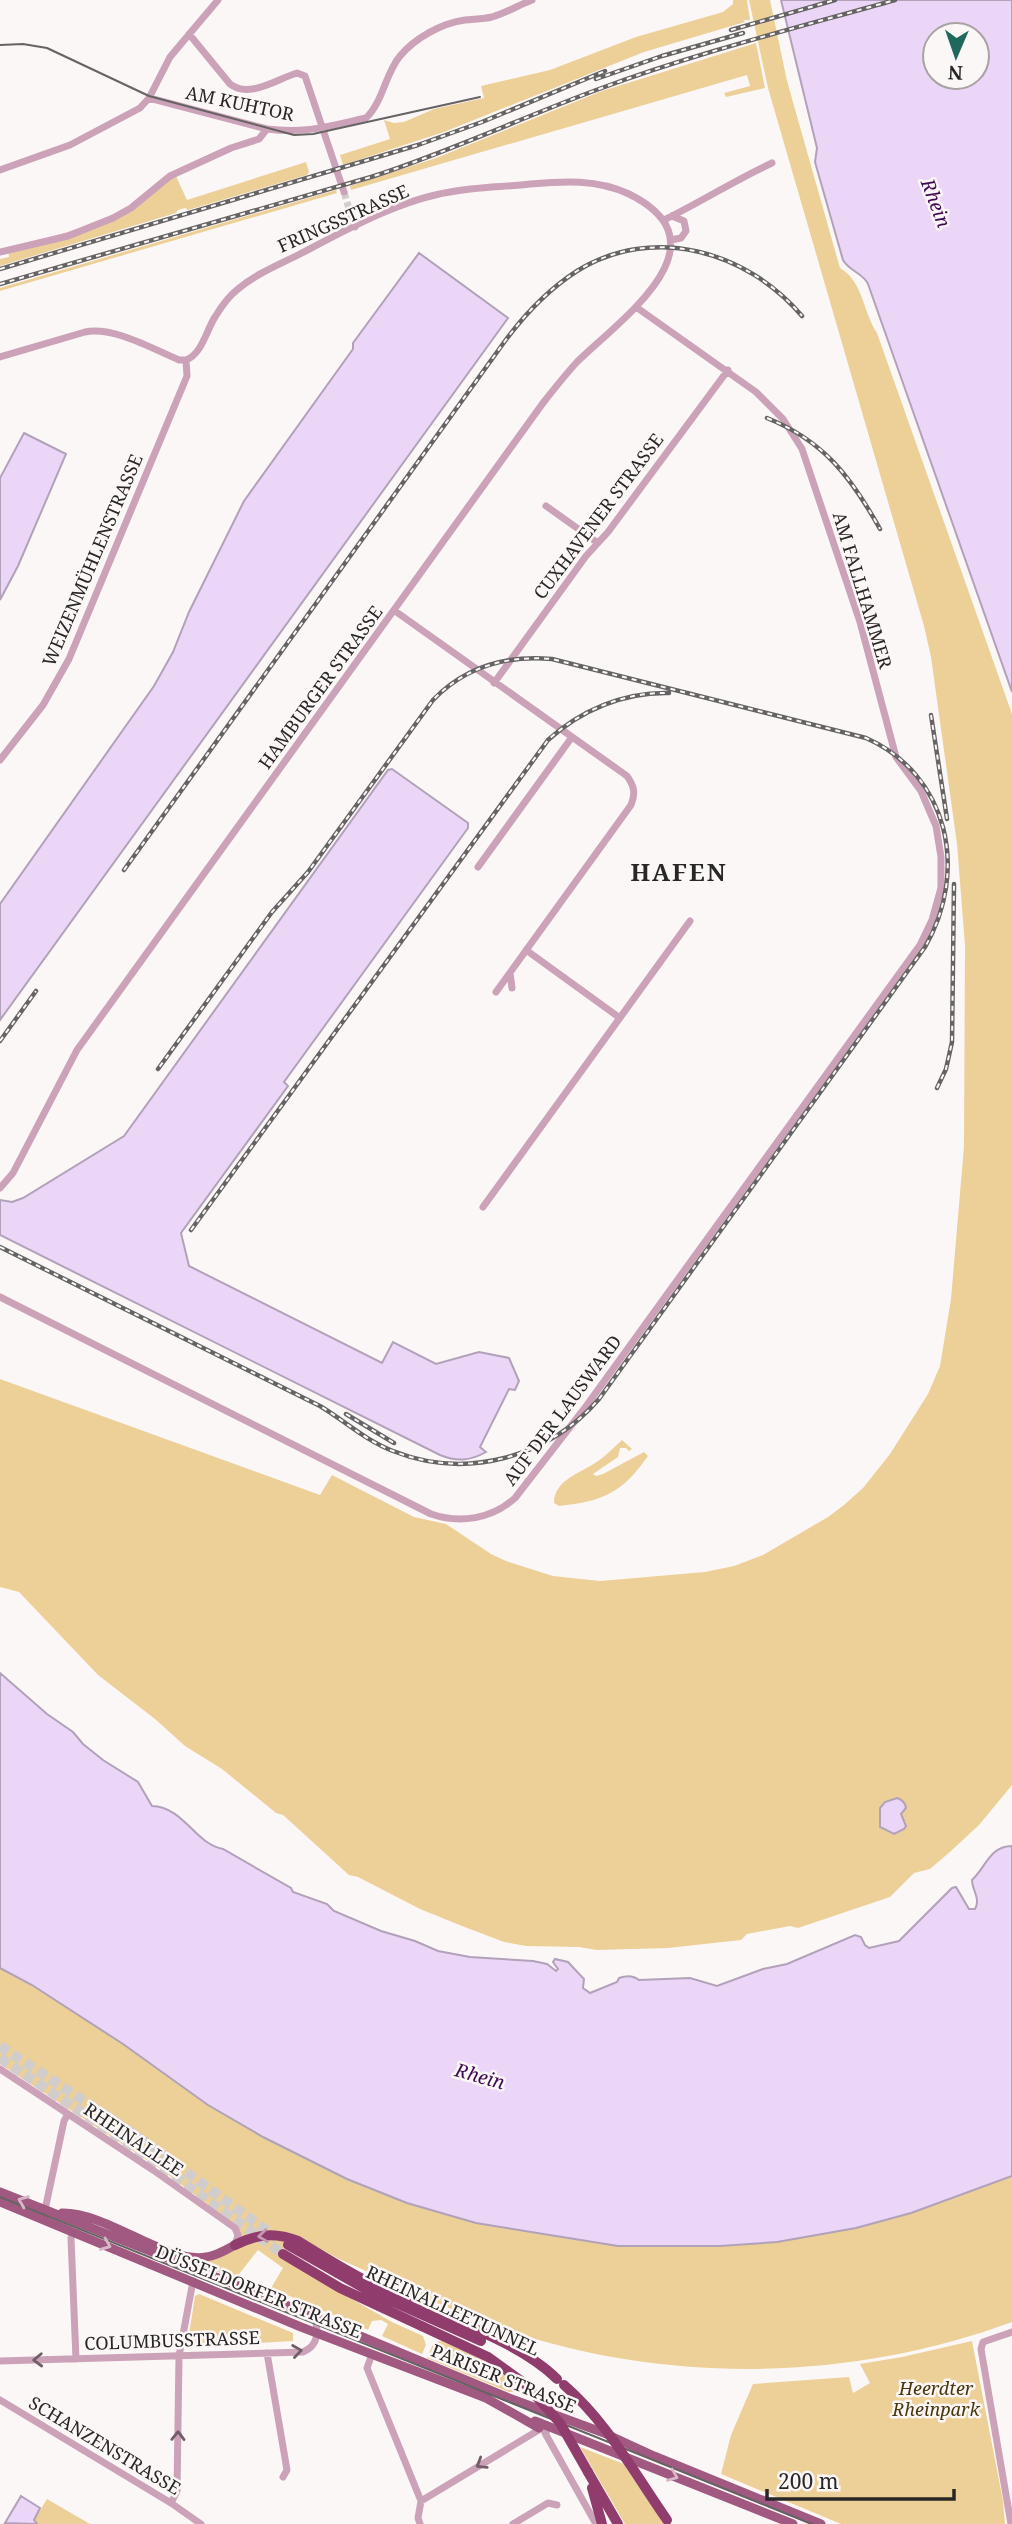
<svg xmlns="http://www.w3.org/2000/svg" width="1012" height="2524" viewBox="0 0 1012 2524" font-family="'Noto Serif',serif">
<rect width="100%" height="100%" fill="#fcf7f7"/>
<path fill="#ecd097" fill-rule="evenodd" d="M733,0H747L750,20H743L745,22L644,52L444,132L343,165L340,155L390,139L384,120L394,123L404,122L434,109L484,98L481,86L550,70L636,37L723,12L733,4Z
M749,0H770L787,81L840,268C863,281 863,312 877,333L1012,714V1785L979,1825L951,1851L930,1869L914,1873L890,1897L798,1928L790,1926L747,1934L741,1940L668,1948L597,1950L579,1947L526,1946L504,1942L462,1926L420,1909L358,1877L349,1875L283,1815L276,1813L222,1769L185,1746L155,1719L98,1675L19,1592L0,1587V1379L320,1495L332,1475L414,1517L446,1524L491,1554L506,1561L553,1576L600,1581L705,1572L734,1566L763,1555L828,1517L844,1505L863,1488L890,1454L928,1394L940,1366L951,1299L964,1146L965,946L957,844L931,657L924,626L768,88ZM897,1798L903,1809L901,1817L906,1822L904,1829L892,1834L880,1827V1808L885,1802Z
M756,43L765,88L726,97L724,93L750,86L747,75L351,190L350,186L436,158L602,91Z
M306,162L309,172L307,175L188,210L185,208L178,210L176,213L0,266V259L9,257L8,251L121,215L175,174L187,200Z
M336,190L337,193L0,291V288Z
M622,1440L632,1449L629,1451L626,1448H620L618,1457L593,1474L596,1476L603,1474L644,1452L648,1456C622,1493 604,1501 559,1506L554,1503C554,1478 585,1472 601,1459C609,1453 615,1446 622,1440Z
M0,1968L32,1985L123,2044L208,2105L263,2137L347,2179L439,2213L476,2223L618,2246H720L777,2242L856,2228L911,2213L1012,2176V2322C847,2383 658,2385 492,2325C443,2307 395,2284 346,2262C331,2256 315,2244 299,2239C284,2235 257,2238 241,2238L238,2227L159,2168L0,2064Z
M255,2238L289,2240L279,2257L392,2322L423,2336L426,2345L422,2354L382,2336L388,2324L381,2320L372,2321L368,2330L271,2288L283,2268L258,2250L236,2278L182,2259L196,2260Z
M199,2294L293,2333V2341L193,2347L188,2341L195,2296Z
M442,2341L489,2363L522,2386L519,2389L522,2392H509L427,2358L434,2342Z
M972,2341L1003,2501L1005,2524H841L721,2474L731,2435L753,2384L849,2377L853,2393L870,2383L860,2364L902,2357Z
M580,2447L624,2464L664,2524H625Z
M47,2499L90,2524H37L34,2520Z"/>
<path fill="#ecd6f8" stroke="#b1a1b9" stroke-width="2" fill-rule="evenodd" d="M781,0H1012V692L868,284C863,273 849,271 843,260L815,162L817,148ZM935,35H977V77H935Z
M419,253L508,318L0,1020V904L154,686L173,652L189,612L244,501L353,349V343Z
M24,433L66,454L18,566L0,600V478Z
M392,769L468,823V828L284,1082L288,1086L181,1233L189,1266L382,1363L393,1342L436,1364L479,1352L509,1358L519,1381L515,1390L509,1389L480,1447L486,1452C470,1461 457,1462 440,1455L0,1235V1200L12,1202L23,1198L124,1136L388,770Z
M0,1673L47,1714L73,1732L83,1744L103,1760L138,1782L152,1806C184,1807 195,1844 223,1849L291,1888L293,1892L327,1904L334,1911L381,1931L415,1941L438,1951L470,1957L533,1961L547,1964L556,1971L558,1969L553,1962L555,1959L568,1962L584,1979L583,1988L590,1993L617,1982L619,1978C627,1975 633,1975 639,1980L690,1978L717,1986L763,1969L787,1964L855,1935L861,1937L865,1945L869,1948L899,1941L952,1888L956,1887L969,1909H975C981,1899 972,1890 972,1880C986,1867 990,1846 1012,1846V2176L911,2213L856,2228L777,2242L720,2246H618L476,2223L407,2203L347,2179L263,2137L208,2105L123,2044L32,1985L0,1968Z
M897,1798C902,1800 905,1802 906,1808L901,1814L906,1826L904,1829L894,1834L880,1827V1808L885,1802Z
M21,2496L40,2508L34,2520L37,2524L5,2523Z"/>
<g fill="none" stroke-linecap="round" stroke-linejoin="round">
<path stroke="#d2cdcd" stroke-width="7" stroke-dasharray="7 3.5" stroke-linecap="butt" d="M344,192L350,212"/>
<path stroke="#d2cdcd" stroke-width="10" stroke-dasharray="10 5" stroke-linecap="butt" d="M0,2046L127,2129L277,2238
M0,2058L120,2138L283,2254"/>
<path stroke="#cca2b8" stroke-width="7" d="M189,34L230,84C249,99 277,79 297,73L305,76L344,192
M149,98L267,129C306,134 329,126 366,118C383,102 385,74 400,56C415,38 442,23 465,20C474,19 484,19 492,17C506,13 519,5 532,0
M0,170L70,145L140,108L149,98L170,57L218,0
M350,212L355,227
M664,220C701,202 735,180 772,163
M671,240L681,238L686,231L684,221L672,216
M0,252L68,236L113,218L131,208L170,176L231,148L259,139L267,129
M0,357L85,332C113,326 153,349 179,360H186
M546,506L598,543
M395,611L627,776C634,786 636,793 631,805L496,992
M494,683L586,556L608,532L728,370
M0,760L43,705L69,659L187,376L186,360
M478,867L572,737
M526,950L620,1018
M510,973L512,988
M0,1188L13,1173L77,1050L543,403C554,389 565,375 577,362C621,319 730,244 629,194C597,179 564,181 530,184C504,187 476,187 450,192C399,200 344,231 298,255C278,265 256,274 238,289C229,296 221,307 215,317C206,331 202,354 186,360
M483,1207L690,921
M0,1297L431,1514C460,1524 492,1519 515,1498L584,1409L920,945L932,920L941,888V857L936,826L921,791L896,757L860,622L802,449L783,419L756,392L636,307
M0,2069L153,2170L235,2228L238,2235L235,2245
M43,2219L64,2121L68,2114
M73,2232L71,2238L76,2359
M267,2353L287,2470L283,2477
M372,2354L367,2368L421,2501L418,2518L420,2524
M0,2361L303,2352C319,2345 319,2331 314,2316
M0,2400L171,2503L201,2524
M545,2433L596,2524
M421,2501L547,2425L546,2435
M171,2503L177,2491L179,2356L193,2281
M513,2524L548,2503L557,2505
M1011,2524L981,2349L983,2342L1012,2332"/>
<path stroke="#a15981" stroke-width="9" d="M0,2192L269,2298L509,2398L604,2433L654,2456L821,2524
M0,2202L301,2327L486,2398L539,2428
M62,2213C107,2212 166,2264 206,2257C216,2256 226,2250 235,2245
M535,2421L793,2524"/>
<path stroke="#903d6d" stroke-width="10" d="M235,2245C257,2234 275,2232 298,2241C332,2262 365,2282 401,2298C450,2320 520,2342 557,2379
M288,2245L369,2291L481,2341
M283,2254L340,2288L488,2357L524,2383
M588,2472L618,2524
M592,2488L602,2524"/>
<path stroke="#656363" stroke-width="2" d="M0,45L23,44L47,48L149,96L294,135L313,134L480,97
M0,2197L812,2524"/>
<defs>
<path id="rail" d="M731,30L835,0
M596,79L662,56L743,33
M0,269L418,145L482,122L605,71
M0,284L371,177C449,152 523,117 599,89C696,53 796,28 895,0
M767,418C824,441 851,477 880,529
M931,715L947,819
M124,870L505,341C525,314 549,289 577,271C653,224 747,251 802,316
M0,1041L36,991
M937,1088L946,1069L952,1042L954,884
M191,1230L548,740C581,710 624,692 669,693
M0,1247L320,1406C345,1421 366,1441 393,1451C466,1480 548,1458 599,1399L925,947C969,871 949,775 866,738L552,659C507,655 465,667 433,700L308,872L272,912L158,1069
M346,1414L394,1443"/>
</defs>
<use href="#rail" stroke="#656363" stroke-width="4.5"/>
<use href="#rail" stroke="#fcf7f7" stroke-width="2" stroke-dasharray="5" stroke-linecap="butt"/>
<path stroke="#903d6d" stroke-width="10" d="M524,2383L560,2423L588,2472
M564,2385C608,2423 634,2473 667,2520"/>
</g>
<defs><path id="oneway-chevron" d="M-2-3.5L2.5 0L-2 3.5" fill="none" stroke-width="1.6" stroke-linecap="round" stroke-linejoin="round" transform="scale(1.75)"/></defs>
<g stroke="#d8b8c8">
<use href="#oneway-chevron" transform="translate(23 2201) rotate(-158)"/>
<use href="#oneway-chevron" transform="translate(106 2245) rotate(22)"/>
<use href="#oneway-chevron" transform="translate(673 2476) rotate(22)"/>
</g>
<use stroke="#c69ab2" href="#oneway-chevron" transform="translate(263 2236) rotate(173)"/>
<g stroke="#725e68">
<use href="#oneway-chevron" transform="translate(297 2351) rotate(-8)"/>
<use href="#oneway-chevron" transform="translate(38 2360) rotate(178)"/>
<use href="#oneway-chevron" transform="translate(178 2436) rotate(-89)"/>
<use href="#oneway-chevron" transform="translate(481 2464) rotate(148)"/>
</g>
<g text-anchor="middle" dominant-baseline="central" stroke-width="5" stroke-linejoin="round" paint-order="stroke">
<g font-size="18" fill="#282626" stroke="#fcf7f7">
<text transform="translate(240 103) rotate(12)">AM KUHTOR</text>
<text transform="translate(343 218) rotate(-24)">FRINGSSTRASSE</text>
<text transform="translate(598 516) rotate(-53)">CUXHAVENER STRASSE</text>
<text transform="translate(92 560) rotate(-67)">WEIZENMÜHLENSTRASSE</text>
<text transform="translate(863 590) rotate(73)">AM FALLHAMMER</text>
<text transform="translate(320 687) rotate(-54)">HAMBURGER STRASSE</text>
<text transform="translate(562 1410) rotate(-53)">AUF DER LAUSWARD</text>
<text transform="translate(134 2139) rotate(34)">RHEINALLEE</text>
<text transform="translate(259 2291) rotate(22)">DÜSSELDORFER STRASSE</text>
<text transform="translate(453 2310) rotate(25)">RHEINALLEETUNNEL</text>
<text transform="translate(172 2340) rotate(-2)">COLUMBUSSTRASSE</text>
<text transform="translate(504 2378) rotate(22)">PARISER STRASSE</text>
<text transform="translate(105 2445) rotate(31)">SCHANZENSTRASSE</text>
</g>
<g font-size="18" font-style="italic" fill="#49370c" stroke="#fcf7f7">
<text x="936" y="2388">Heerdter<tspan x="936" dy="21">Rheinpark</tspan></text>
</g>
<g font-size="19" font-style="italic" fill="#3f0a53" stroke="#fcf7f7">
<text transform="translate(936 203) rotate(69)">Rhein</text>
<text transform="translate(480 2076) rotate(16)">Rhein</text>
</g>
<g font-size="24" font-weight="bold" letter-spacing="2" fill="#282626" stroke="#fcf7f7">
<text x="679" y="871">HAFEN</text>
</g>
</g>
<g transform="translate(956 56) rotate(182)"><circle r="33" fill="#fcf7f7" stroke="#a7a3a3" stroke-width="2"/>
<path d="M0-5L12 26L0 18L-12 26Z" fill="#20685d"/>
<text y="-10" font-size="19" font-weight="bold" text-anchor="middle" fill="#282626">N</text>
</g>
<path d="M767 2489v10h187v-10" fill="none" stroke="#282626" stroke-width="3.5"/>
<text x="778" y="2489" font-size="21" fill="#282626" stroke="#fcf7f7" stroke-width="5" paint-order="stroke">200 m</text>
</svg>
